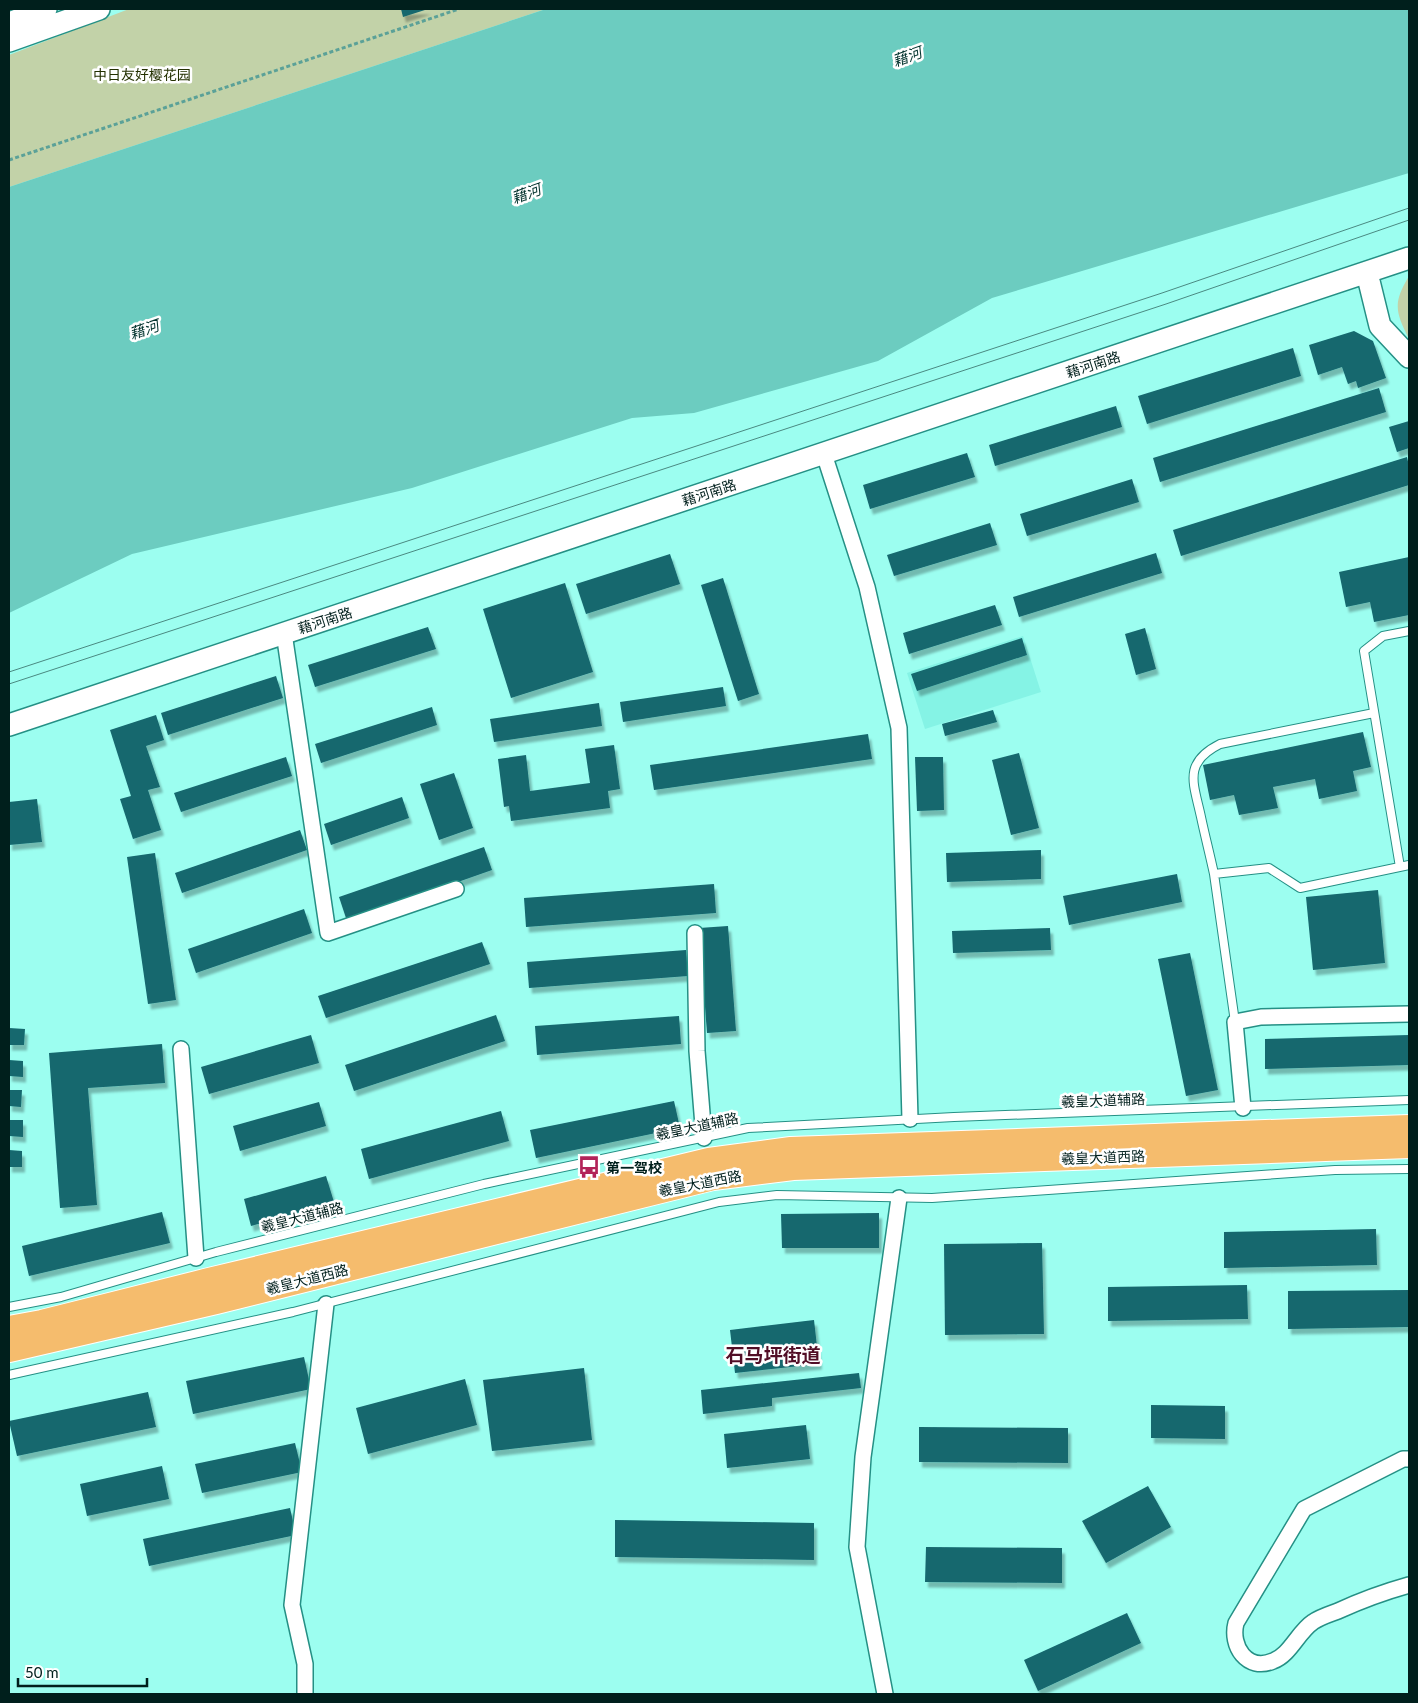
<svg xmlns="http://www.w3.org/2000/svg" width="1418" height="1703" viewBox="0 0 1418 1703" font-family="Lato,'Noto Sans SC',sans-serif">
<defs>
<filter id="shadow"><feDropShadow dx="3" dy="5.5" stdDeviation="1" flood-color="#0004"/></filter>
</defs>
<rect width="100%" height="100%" fill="#9cfef0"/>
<path fill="#85f3e5" d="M1023,636L1041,692L925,729L907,673Z"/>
<path fill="#c2d2a8" d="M129,9H546L9,187V55Z
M1409,276V339C1395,311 1393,303 1409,276Z"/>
<path fill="#6cccc0" d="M546,9H1409V173L992,298L878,361L694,413L632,418L412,488L132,554L9,613V187Z"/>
<path fill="#14676e" filter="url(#shadow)" d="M401,9H428L403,17Z
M1354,331L1373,341L1386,378L1358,388L1356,381L1348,384L1342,367L1318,375L1309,345Z
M1293,348L1301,376L1147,424L1138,396Z
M1379,388L1386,412L1160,482L1153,458Z
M1116,406L1122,427L995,466L989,445Z
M1409,421V448L1397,452L1389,427Z
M967,453L975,477L870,509L863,485Z
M1407,457L1409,466V485L1181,556L1173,530Z
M1132,479L1139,502L1027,536L1020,514Z
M990,523L997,545L894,576L887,555Z
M1156,553L1162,573L1019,617L1013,597Z
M670,554L680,584L586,614L576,584Z
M1409,557V615L1374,622L1370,602L1346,607L1339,572Z
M723,578L759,694L738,701L701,585Z
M565,583L593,672L511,698L483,609Z
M995,605L1002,625L909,654L903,633Z
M428,627L436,649L315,687L308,665Z
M1145,628L1156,669L1136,675L1125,634Z
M1022,638L1027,655L917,691L911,674Z
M276,676L283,698L168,735L161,713Z
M723,687L726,706L623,722L620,702Z
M599,703L602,726L494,742L490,719Z
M432,707L437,725L321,763L315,744Z
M993,710L997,722L945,736L942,724Z
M156,715L164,740L146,746L160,787L148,790L161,830L133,839L120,799L131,796L110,730Z
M1363,732L1371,767L1353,771L1357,791L1319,799L1315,779L1273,787L1278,808L1239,815L1234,795L1210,800L1203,765Z
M868,734L872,759L654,790L650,765Z
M614,745L620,789L608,791L610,808L511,821L509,806L504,807L498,759L526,755L530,791L590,783L585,749Z
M1019,753L1039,828L1011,835L992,760Z
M286,757L292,776L181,812L174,793Z
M915,757H943L944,810L917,811Z
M454,773L473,828L439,840L420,784Z
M402,797L409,818L331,845L324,824Z
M37,799L42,842L9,845V802Z
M300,830L307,850L182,893L175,873Z
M484,847L492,870L347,921L339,897Z
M1041,850V879L947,882L946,853Z
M155,853L176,1000L148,1004L127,857Z
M1177,874L1182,902L1069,925L1063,896Z
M714,884L716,913L526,927L524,898Z
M1378,890L1385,963L1313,970L1306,897Z
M304,909L312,933L196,973L188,949Z
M728,926L736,1031L707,1033L699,928Z
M1050,928L1051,950L953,953L952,931Z
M482,942L490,964L326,1018L318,996Z
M686,950L688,976L529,988L527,962Z
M1190,953L1218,1090L1186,1096L1158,959Z
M496,1015L505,1041L354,1091L345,1065Z
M679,1016L681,1044L537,1055L535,1026Z
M9,1028L25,1029L24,1045H9Z
M311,1035L319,1063L209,1094L201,1067Z
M1409,1035V1065L1265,1069V1039Z
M162,1044L165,1083L88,1088L97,1205L60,1208L49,1053Z
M9,1060L23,1061V1077L9,1076Z
M9,1090H22L21,1107L9,1106Z
M674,1101L680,1128L536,1158L530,1130Z
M319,1102L326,1126L240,1151L233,1126Z
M501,1111L509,1141L369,1179L361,1149Z
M9,1120H23V1137L9,1136Z
M9,1150L22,1151V1167H9Z
M326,1176L334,1202L251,1226L244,1199Z
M162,1212L170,1243L29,1276L22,1246Z
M879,1213V1248H782L781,1214Z
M1376,1229L1377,1265L1224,1268V1232Z
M1042,1243L1044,1334L945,1335L944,1244Z
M1247,1285L1248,1319L1108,1321V1287Z
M1409,1290V1327L1288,1329V1291Z
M814,1320L819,1364L735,1373L730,1330Z
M304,1357L311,1389L193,1414L186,1381Z
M584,1368L592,1440L492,1451L483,1380Z
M859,1373L861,1388L772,1398V1406L703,1414L701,1390Z
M465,1379L477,1425L368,1454L356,1408Z
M148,1392L156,1427L17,1456L9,1421Z
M1151,1405L1225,1406V1439L1151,1438Z
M806,1425L810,1459L727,1468L724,1434Z
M919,1427L1068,1428V1463L919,1462Z
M295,1443L302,1472L202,1493L195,1464Z
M162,1466L169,1499L87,1516L80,1484Z
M1148,1486L1171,1527L1106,1563L1082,1521Z
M290,1508L296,1535L149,1566L143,1539Z
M615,1520L814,1523V1560L615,1557Z
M926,1547L1062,1548V1583L925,1582Z
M1127,1613L1141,1643L1038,1691L1024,1660Z"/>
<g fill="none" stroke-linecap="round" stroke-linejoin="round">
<defs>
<path id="lane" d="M1400,867L1364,651L1383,636L1409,631
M1214,874C1210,855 1205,836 1201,817C1194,784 1182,763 1220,744L1374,713
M1235,1022L1214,874L1269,868L1300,888L1409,865
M9,1307L61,1297L216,1252L484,1184L748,1128L954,1117L1409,1100
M9,1375L293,1312L719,1202L777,1195L932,1198L1335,1170L1409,1169"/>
<path id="street" d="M824,454L867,587L899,728L910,1119
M284,633L328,933L456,889
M695,933L697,1051L704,1138
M181,1049L196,1258
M1243,1108L1235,1022L1261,1017L1409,1014
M1409,1459H1403L1304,1509L1236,1623C1230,1646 1247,1672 1273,1661C1290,1655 1298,1632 1313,1622C1320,1617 1330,1614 1338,1611C1362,1600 1384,1592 1409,1585
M305,1694V1664L292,1605L326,1304
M885,1694L857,1547L863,1457L899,1198"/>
<path id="secondary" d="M9,23L46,9
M9,41L99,9
M1367,273L1380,326L1409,357
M9,725L1409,258"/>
<path id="primary" d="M9,1328L42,1322L209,1280L709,1160L791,1149L1409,1127
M9,1350L216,1302L713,1178L793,1168L1409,1146"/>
</defs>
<use href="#lane" stroke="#259085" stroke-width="10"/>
<use href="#street" stroke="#259085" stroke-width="18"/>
<use href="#secondary" stroke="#259085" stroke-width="24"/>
<use href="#primary" stroke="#fff" stroke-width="26"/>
<path stroke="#5ba198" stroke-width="3" stroke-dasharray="4 2.5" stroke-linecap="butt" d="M9,160L459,9"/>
<use href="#lane" stroke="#fff" stroke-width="8"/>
<use href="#street" stroke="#fff" stroke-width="15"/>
<use href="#secondary" stroke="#fff" stroke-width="21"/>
<use href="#primary" stroke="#f5bc6d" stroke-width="24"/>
<path stroke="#4a8981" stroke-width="1" d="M9,672L1162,293L1409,208
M9,684L1166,304L1409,220"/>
</g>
<defs>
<symbol id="bus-bare" viewBox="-9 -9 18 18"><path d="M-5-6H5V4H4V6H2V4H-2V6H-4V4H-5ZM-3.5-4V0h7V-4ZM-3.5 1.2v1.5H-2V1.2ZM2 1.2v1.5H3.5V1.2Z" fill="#b22358" stroke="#fff" stroke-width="2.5" paint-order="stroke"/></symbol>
</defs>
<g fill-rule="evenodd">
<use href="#bus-bare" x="573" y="1151" width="32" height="32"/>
</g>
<g text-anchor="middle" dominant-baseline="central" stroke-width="5" stroke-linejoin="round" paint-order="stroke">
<g font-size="14" fill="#233000" stroke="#fff">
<text x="142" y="74">中日友好樱花园</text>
</g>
<g font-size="14" fill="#001f1c" stroke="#fff">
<text transform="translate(1093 364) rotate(-18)">藉河南路</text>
<text transform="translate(709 492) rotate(-18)">藉河南路</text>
<text transform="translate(325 620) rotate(-18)">藉河南路</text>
<text transform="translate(1103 1100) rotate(-2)">羲皇大道辅路</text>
<text transform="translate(697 1126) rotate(-12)">羲皇大道辅路</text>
<text transform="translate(1103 1157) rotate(-2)">羲皇大道西路</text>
<text transform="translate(700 1183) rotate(-11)">羲皇大道西路</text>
<text transform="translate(302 1217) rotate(-14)">羲皇大道辅路</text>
<text transform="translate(307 1279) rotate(-14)">羲皇大道西路</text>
</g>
<g font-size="14" font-weight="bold" fill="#001f1c" stroke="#fff" text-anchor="start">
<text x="606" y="1167">第一驾校</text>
</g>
<g font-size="15" font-style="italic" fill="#04342f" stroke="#fff">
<text transform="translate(907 56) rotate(-20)">藉河</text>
<text transform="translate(526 193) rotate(-20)">藉河</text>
<text transform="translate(144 329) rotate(-19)">藉河</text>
</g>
<g font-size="19" font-weight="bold" fill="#520e26" stroke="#fff">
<text x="773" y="1354">石马坪街道</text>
</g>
</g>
<rect width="1418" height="1703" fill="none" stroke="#001f1c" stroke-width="20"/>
<path d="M18 1678v8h129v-8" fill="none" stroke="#001f1c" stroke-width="2.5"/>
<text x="25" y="1678" font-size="15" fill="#001f1c" stroke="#ffffff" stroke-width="4" paint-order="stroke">50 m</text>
</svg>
